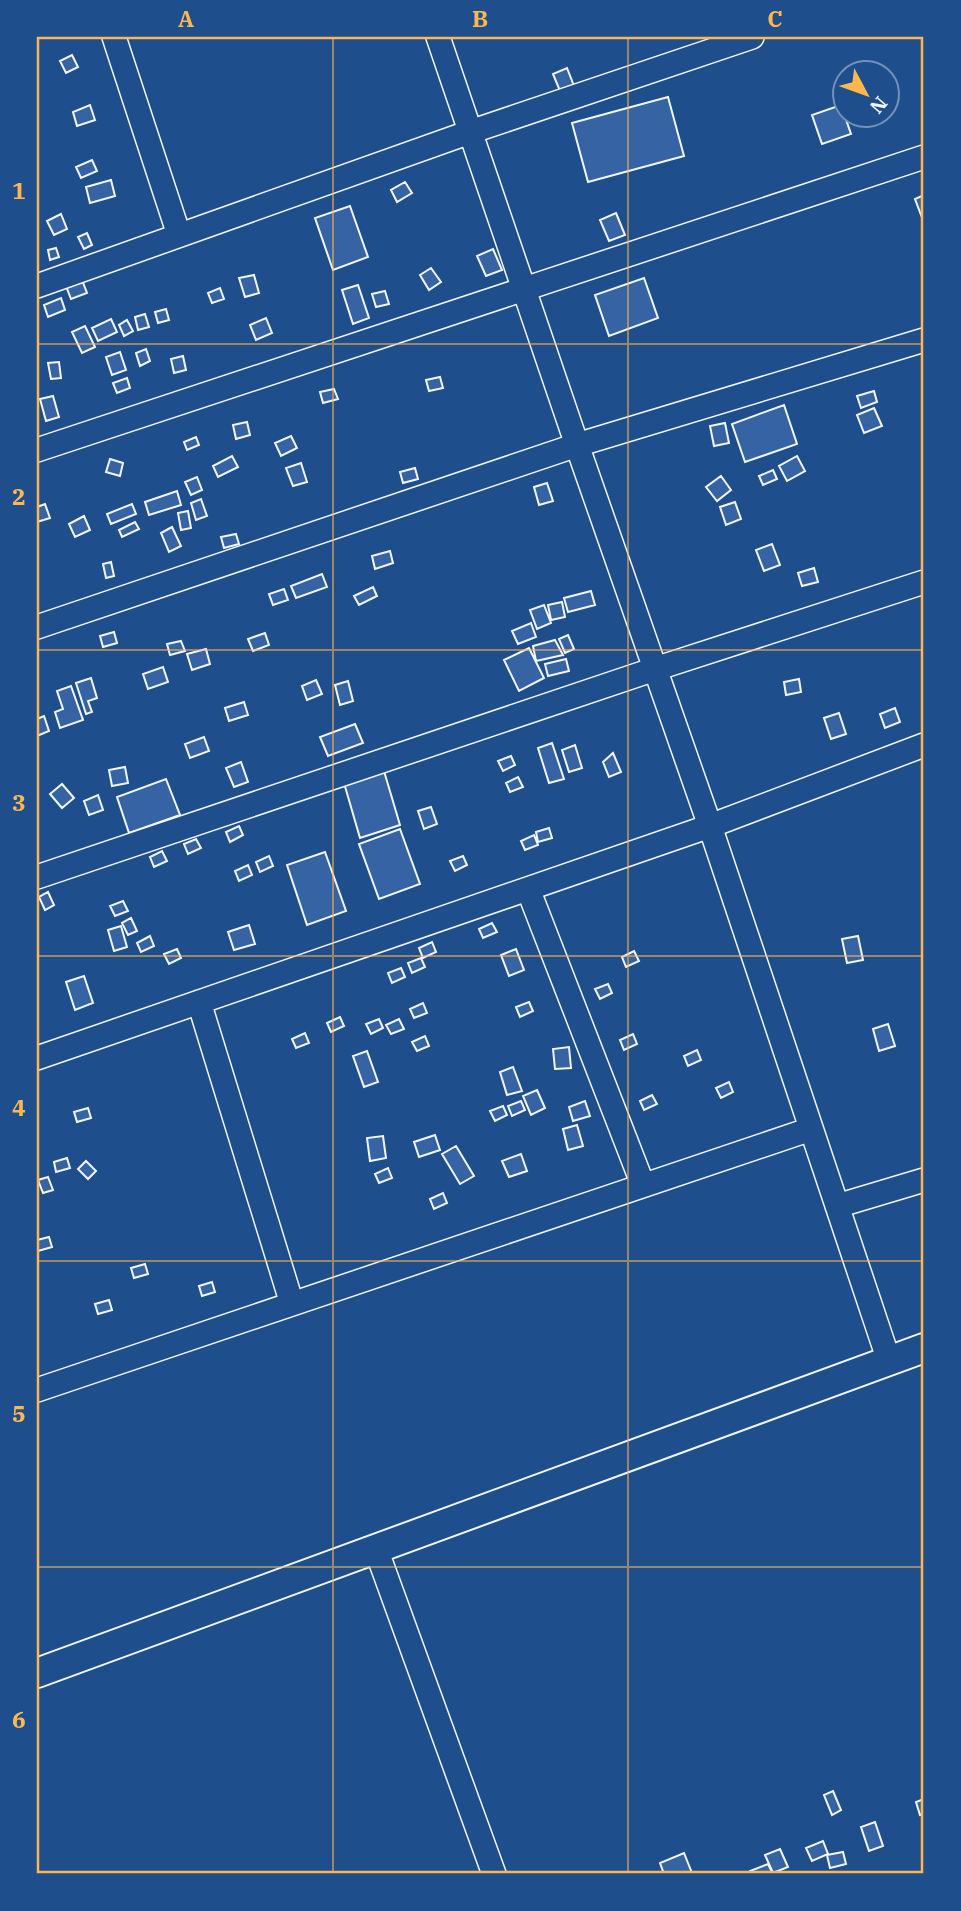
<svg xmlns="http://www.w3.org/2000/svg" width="961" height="1911" viewBox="0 0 961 1911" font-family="'IBM Plex Serif',serif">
<rect width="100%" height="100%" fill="#1f4e8c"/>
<path fill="#3563a3" stroke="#f2f6ff" stroke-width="2" d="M72,55L78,67L66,73L60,61Z
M567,68L574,86L560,91L553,74Z
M668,97L684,156L588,182L572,123Z
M90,105L95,120L77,126L73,112Z
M841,105L851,134L822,144L812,115Z
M92,160L97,171L81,178L76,167Z
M111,180L115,196L90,203L86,187Z
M405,182L412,193L397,202L391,190Z
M924,195V223L915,199Z
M350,206L368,257L333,270L315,218Z
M616,213L625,235L609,241L600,220Z
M61,214L67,229L54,235L47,221Z
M87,233L92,245L84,249L78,237Z
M56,248L59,257L50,260L48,250Z
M493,249L502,270L486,276L477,256Z
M431,268L441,282L429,290L420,275Z
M254,275L259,293L245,297L239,278Z
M644,278L658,318L609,336L595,295Z
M82,280L87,293L71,299L66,286Z
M358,285L369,318L353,324L342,290Z
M220,288L224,299L212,303L208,293Z
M385,291L389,304L376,307L372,294Z
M61,298L65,310L48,317L44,305Z
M166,309L169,320L158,323L155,312Z
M145,314L149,327L138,330L135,317Z
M266,318L272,333L256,340L250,325Z
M111,319L117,332L98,341L92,328Z
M127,320L133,331L124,336L119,325Z
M85,326L95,347L82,353L72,332Z
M146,349L150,361L140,366L136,353Z
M120,352L126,370L112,375L106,357Z
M183,356L186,370L174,373L171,359Z
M59,362L61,378L51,379L48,363Z
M440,377L443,388L429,391L426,380Z
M127,378L130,388L117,393L113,383Z
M334,389L338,399L323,403L320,392Z
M874,391L877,402L861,408L857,396Z
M53,396L59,417L46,421L40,399Z
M784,405L797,444L745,462L732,424Z
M874,408L882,426L864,433L857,415Z
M247,422L250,435L236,439L233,425Z
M725,423L729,443L714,446L710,426Z
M291,436L297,448L281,456L275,443Z
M196,437L199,445L187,450L184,442Z
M232,456L238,467L218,477L213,466Z
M797,456L805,471L787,481L779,466Z
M110,459L123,463L120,476L106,472Z
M301,463L307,482L293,486L286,468Z
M415,468L418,479L403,483L400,472Z
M773,470L777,479L763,485L759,476Z
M721,476L731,490L717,501L706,487Z
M197,477L202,490L191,495L185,482Z
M547,483L553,501L539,505L534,487Z
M177,491L181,505L149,515L145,502Z
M201,499L207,516L196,520L191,503Z
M735,502L741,519L726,525L720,507Z
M45,504L50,518L37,522V507Z
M132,504L136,514L111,524L107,514Z
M188,511L191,528L181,530L178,513Z
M84,516L90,530L75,537L69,524Z
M135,522L139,529L122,537L119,530Z
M172,527L181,546L169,552L161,533Z
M236,534L239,544L224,548L221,537Z
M772,544L780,565L764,571L756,550Z
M390,551L393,563L375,569L372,556Z
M111,562L114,576L106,578L103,564Z
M814,568L818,582L802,586L798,573Z
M322,574L327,587L296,598L291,586Z
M373,587L377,596L359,605L354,596Z
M284,589L288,600L273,605L269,594Z
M591,591L595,605L568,612L564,598Z
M562,602L565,617L551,620L548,605Z
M544,605L551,623L537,629L530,610Z
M531,623L536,637L518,644L512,631Z
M114,632L117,643L103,647L100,636Z
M265,633L269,645L253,651L248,639Z
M568,635L574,649L565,653L559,639Z
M555,640L563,655L536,661L533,646Z
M181,641L185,651L170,655L167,644Z
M529,648L544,678L519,691L504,660Z
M206,649L210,664L192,670L187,654Z
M566,659L569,671L548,676L545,664Z
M163,667L168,682L148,689L143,674Z
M91,678L97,698L88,701L92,712L86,714L76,683Z
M799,679L801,692L786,695L784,682Z
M316,680L322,694L307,700L302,686Z
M348,681L353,701L340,705L335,685Z
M71,686L83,720L60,728L55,712L63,709L57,691Z
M244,702L248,715L229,721L225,708Z
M895,708L900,722L885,728L880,714Z
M839,713L846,734L831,739L824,718Z
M44,716L49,731L37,736V719Z
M355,724L363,743L328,756L320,737Z
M204,737L209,751L190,758L185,744Z
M552,743L564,779L549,783L538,748Z
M575,745L582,768L569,772L562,750Z
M613,753L621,772L609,777L603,762Z
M511,756L515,765L503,771L498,761Z
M241,762L248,782L234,787L226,768Z
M125,767L128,783L112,786L109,770Z
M384,771L400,825L360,838L344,783Z
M518,777L523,787L510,792L506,783Z
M166,779L180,815L129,833L117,797Z
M62,784L74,798L62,808L50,794Z
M98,795L103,810L89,815L84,801Z
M431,807L437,824L424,829L418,811Z
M239,826L243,835L230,842L226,832Z
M549,828L552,838L538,842L536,832Z
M400,829L420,884L379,899L359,844Z
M534,835L538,845L525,850L521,841Z
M196,839L201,848L188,854L184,844Z
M162,851L167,861L154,867L150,857Z
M325,852L346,911L307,925L287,865Z
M269,856L273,866L260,872L256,862Z
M463,856L467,865L455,871L450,861Z
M248,865L252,875L239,881L235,871Z
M48,892L54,905L45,910L39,897Z
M123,901L128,911L115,916L110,906Z
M131,918L137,931L128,935L122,923Z
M492,923L497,932L483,938L479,929Z
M249,925L255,944L234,950L228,932Z
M121,926L127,947L114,951L108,930Z
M150,936L154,946L141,952L137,943Z
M858,936L863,960L847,963L842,939Z
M432,942L436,952L423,958L419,948Z
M177,949L181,958L169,964L164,954Z
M516,949L524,970L509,976L501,955Z
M634,951L639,961L626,967L622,957Z
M421,958L425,967L412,973L408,963Z
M401,968L405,977L392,983L388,973Z
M84,976L93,1003L75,1010L66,982Z
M608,984L612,993L600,999L595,989Z
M529,1002L533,1011L520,1017L516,1007Z
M423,1003L427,1013L414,1018L410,1009Z
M340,1017L344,1026L331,1032L327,1023Z
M379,1019L383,1028L371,1034L366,1024Z
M399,1019L404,1029L391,1034L386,1025Z
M888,1024L895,1046L879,1051L873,1029Z
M305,1033L309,1043L296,1048L292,1039Z
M633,1034L637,1044L624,1050L620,1040Z
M425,1036L429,1046L417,1051L412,1042Z
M569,1047L571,1068L555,1069L553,1049Z
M697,1050L701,1060L688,1066L684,1056Z
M367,1051L378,1082L364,1087L353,1056Z
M513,1067L522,1091L507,1095L500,1072Z
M729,1082L733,1092L721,1098L716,1088Z
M537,1090L545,1108L531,1115L523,1096Z
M652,1095L657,1104L644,1110L640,1101Z
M521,1101L525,1110L512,1116L508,1106Z
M585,1101L590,1116L573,1121L569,1107Z
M503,1106L507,1115L495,1121L490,1111Z
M88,1108L91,1118L77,1122L74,1112Z
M577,1125L583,1146L568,1150L563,1129Z
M435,1135L440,1150L419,1157L414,1142Z
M383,1136L386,1158L370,1161L367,1138Z
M456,1146L474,1176L460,1184L442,1154Z
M521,1154L527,1171L509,1177L502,1161Z
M67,1158L70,1168L56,1172L54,1162Z
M86,1161L96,1171L88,1179L78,1169Z
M388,1168L392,1178L379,1183L375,1174Z
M48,1177L53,1190L43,1193L38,1180Z
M443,1193L447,1203L434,1209L430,1199Z
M49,1237L52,1247L38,1251L37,1240Z
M145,1264L148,1274L134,1278L131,1268Z
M212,1282L215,1292L202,1296L199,1286Z
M109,1300L112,1310L98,1314L95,1304Z
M833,1791L841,1810L832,1815L824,1795Z
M924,1799V1814L920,1815L916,1802Z
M875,1822L883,1846L869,1851L861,1827Z
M823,1841L828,1854L812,1861L806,1848Z
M780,1849L788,1867L773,1873L765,1855Z
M843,1852L846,1864L830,1868L827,1855Z
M684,1853L692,1873L664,1874L660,1863Z
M768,1864L773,1874H751L750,1871Z"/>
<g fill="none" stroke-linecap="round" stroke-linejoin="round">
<defs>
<path id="minor" d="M114,37L179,235
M438,37L577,445L710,826L889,1361
M37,286L470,132L752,37
M37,450L924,157
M37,627L577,445L924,340
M37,877L655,669L924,582
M528,889L643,1185
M199,1002L292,1304
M37,1058L710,826L924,745
M837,1206L924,1180
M37,1390L811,1129
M376,1549L494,1874"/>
<path id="tertiary" d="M37,1673L924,1348"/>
</defs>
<use href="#minor" stroke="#f2f6ff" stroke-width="26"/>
<use href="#tertiary" stroke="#f2f6ff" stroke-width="32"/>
<use href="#minor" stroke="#1f4e8c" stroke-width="23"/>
<use href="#tertiary" stroke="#1f4e8c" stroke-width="28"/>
</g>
<path fill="none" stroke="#ffb74d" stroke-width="2" stroke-opacity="0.55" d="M333,37V1874M628,37V1874M37,344H924M37,650H924M37,956H924M37,1261H924M37,1567H924"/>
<rect width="961" height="1911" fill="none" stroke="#1f4e8c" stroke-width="77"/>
<g transform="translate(866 94) rotate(131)"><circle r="33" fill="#1f4e8c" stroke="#7391ba" stroke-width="2"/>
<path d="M0-5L12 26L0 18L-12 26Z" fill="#ffb74d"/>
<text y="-10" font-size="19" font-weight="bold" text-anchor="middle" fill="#f2f6ff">N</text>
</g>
<rect x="38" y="38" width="884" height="1834" fill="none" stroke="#ffb74d" stroke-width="2.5"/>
<g font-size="23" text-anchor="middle" font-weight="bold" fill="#ffb74d">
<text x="186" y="27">A</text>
<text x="480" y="27">B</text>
<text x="775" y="27">C</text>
<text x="19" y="199">1</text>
<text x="19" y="505">2</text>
<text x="19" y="811">3</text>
<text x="19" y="1116">4</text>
<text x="19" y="1422">5</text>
<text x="19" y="1728">6</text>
</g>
</svg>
